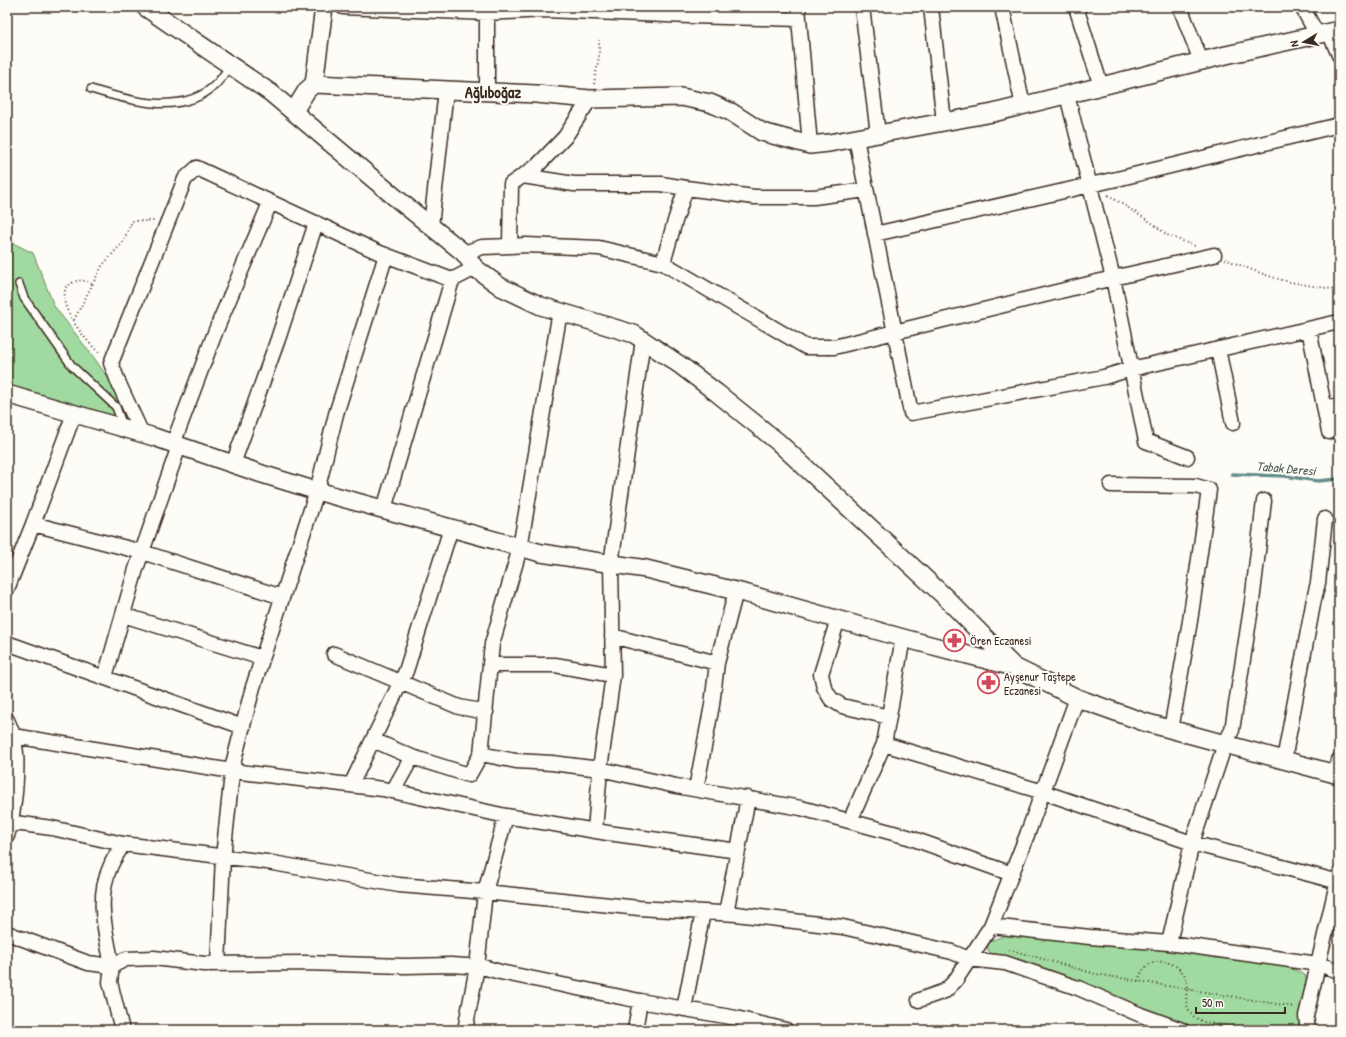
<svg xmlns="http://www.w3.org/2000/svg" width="1346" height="1037" viewBox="0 0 1346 1037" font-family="'Patrick Hand',sans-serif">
<rect width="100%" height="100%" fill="#fdfcf7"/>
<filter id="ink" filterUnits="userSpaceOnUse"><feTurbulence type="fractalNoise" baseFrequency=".025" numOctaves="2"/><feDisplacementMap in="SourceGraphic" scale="8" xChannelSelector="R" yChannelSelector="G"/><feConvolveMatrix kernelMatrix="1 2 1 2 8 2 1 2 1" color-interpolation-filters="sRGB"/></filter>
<g filter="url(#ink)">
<path fill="#a1daa0" stroke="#6e825f" d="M7,240L33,253L54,306L92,355L122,398L132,425L7,389Z
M1006,935L1156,947L1279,965L1295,970L1305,975L1307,983L1302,1030H1196L1089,986L1014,958L997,956L989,952L987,947L990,941Z"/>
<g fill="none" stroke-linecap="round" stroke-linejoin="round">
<path stroke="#638d8c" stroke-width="3.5" d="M1232,474L1285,476L1318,481L1339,479"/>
<defs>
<path id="service" d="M91,89C129,101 185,117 217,83C222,78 226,71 230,65
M19,284L24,298L72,366L116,407L123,426"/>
<path id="minor" d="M343,7L487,13L545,10L690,16L799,19
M798,7L810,145
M862,7L878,134
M931,7L944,122
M1002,7L1023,106
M1076,7L1101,86
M1180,7L1201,61
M1302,7L1317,34
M1329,32L1339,55
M487,92V7
M1067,95L1113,278L1146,441L1187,457
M856,138L911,413L1104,377L1131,369L1339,322
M523,176L574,184H661L686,188L754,197H814L866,190
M431,226L446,90
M875,234L1121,178L1339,125
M510,246L511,184L537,166L565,137L590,99
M464,253L482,247L510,246L526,245L599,248L663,263L806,347H834L1113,278L1214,255
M663,263L675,221L686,188
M1309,329L1329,432
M1218,349L1233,423
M1324,405L1339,408
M142,434L119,384L111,363L185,179L197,168L380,253L452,280
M173,444L216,330L270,203
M233,464L278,339L316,223
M1111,485L1196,486L1209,490L1190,621L1171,730
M384,509L452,280L475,268
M33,524L142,552L282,597
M7,589L33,524L74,414
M123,615L262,658
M838,619L821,674L824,687L831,699L842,706L889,717
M612,636L717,663
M7,643L243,727
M334,654L459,707L486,712
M490,665H555L613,675
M105,677L136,569L179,446
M7,720C19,744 17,768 15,793C13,809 12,821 7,836
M7,735L232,771L383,789L506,816L608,833L738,851
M373,740L412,757L469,775L481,754L492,644L520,548L560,311
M884,744L1043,792L1192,843L1339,882
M481,754L516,761L552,763L600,769L676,786L801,808L908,837L1012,874
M1284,760L1314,599L1318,583L1325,519
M1335,774L1339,760
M351,785L406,671L451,528
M696,789L712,705L717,663L736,591
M393,791L412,757
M850,821L884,744L903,638
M7,822L52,828L123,844L267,862L399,885L485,892L639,908L736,914L843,927L952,952L969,959L1005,963L1078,988L1141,1015L1182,1030
M595,831L600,769L613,675L611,564L643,340
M726,913L748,798
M991,926L1090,937L1169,943L1318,964L1339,971
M7,933L88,963L112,966C106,931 95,899 111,865C114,858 119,851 123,844
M1169,943L1192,843L1225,744L1232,730L1252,602L1264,501
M218,964L223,857L233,764L253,687L317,491L336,414L386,255
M919,1000L945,991L955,981L991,926L1027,835L1077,698
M684,1009L703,912
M122,1030L110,982L112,966L126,959L154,958L204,964L305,963L405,966L451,965L483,967L500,972L640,1001L736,1018L786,1030
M465,1030L477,967L485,892L506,816
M635,1030L640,1001
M1308,1030L1306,1016L1339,875"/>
<path id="tertiary" d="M145,7L271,93L396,198L464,253L475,268L501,287L541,306L634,334L680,365L717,393L778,442L944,596L1014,667
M314,84L324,7
M294,111L307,90L314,84L536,94L590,99L681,97L710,103L731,112L762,132L810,145L829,143L993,113L1226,55L1339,30
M7,394L154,437L262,474L317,491L541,553L646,569L748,594L903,638L1014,667L1077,698L1144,722L1339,775"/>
</defs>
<use href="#service" stroke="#3b2a1e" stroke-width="10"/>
<use href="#minor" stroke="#3b2a1e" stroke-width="17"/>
<use href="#tertiary" stroke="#3b2a1e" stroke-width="20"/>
<path stroke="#3b2a1e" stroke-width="2" stroke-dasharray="1 3" stroke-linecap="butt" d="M594,84L599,57V40
M1108,195L1152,223L1167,235L1195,246
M1225,259C1248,268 1272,279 1296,283C1310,286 1325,287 1339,291
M92,284C80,278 75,280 65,288C65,293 64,299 65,304C70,320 88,344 101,354
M74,320L102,266L123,242L132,221H155
M1009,950H1011L1096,974L1295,1007
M1138,981C1141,971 1145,965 1156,962C1162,961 1168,962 1174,965C1198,980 1179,995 1190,1012C1193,1017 1198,1019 1203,1022L1256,1030"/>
<use href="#service" stroke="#fdfcf7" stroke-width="7"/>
<use href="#minor" stroke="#fdfcf7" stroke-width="14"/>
<use href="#tertiary" stroke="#fdfcf7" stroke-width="17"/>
</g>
</g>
<defs>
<symbol id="pharmacy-ring" viewBox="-11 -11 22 22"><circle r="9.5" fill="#fdfcf7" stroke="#d1495b" stroke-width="1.5"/><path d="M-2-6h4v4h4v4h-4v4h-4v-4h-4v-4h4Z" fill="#d1495b"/></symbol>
</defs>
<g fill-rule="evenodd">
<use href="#pharmacy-ring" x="942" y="628" width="25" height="25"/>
<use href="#pharmacy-ring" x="976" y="670" width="25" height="25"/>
</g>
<g text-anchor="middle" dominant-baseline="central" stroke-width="4" stroke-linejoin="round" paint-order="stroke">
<g font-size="12" fill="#3b2a1e" stroke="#fdfcf7" text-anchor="start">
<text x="970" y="640">Ören Eczanesi</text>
<text x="1004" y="676">Ayşenur Taştepe<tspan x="1004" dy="14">Eczanesi</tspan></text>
</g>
<g font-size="13" font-style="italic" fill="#4f5c55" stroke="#fdfcf7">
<text transform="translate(1286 468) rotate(5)">Tabak Deresi</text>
</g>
<g font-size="16" font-weight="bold" fill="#3b2a1e" stroke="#fdfcf7">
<text x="493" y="92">Ağlıboğaz</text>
</g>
</g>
<rect width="1346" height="1037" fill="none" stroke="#fdfcf7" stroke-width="24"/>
<rect x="12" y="12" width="1322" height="1013" fill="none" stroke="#3b2a1e" stroke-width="1.5" filter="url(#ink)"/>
<g transform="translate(1304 42) rotate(260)" stroke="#fdfcf7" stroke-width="3" paint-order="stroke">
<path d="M0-3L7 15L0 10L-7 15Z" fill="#3b2a1e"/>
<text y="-6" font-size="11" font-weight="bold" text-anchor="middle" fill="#3b2a1e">N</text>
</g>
<path d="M1196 1007v6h89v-6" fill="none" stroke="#3b2a1e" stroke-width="2"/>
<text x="1202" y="1007" font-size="12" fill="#3b2a1e" stroke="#fdfcf7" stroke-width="3" paint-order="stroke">50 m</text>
</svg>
